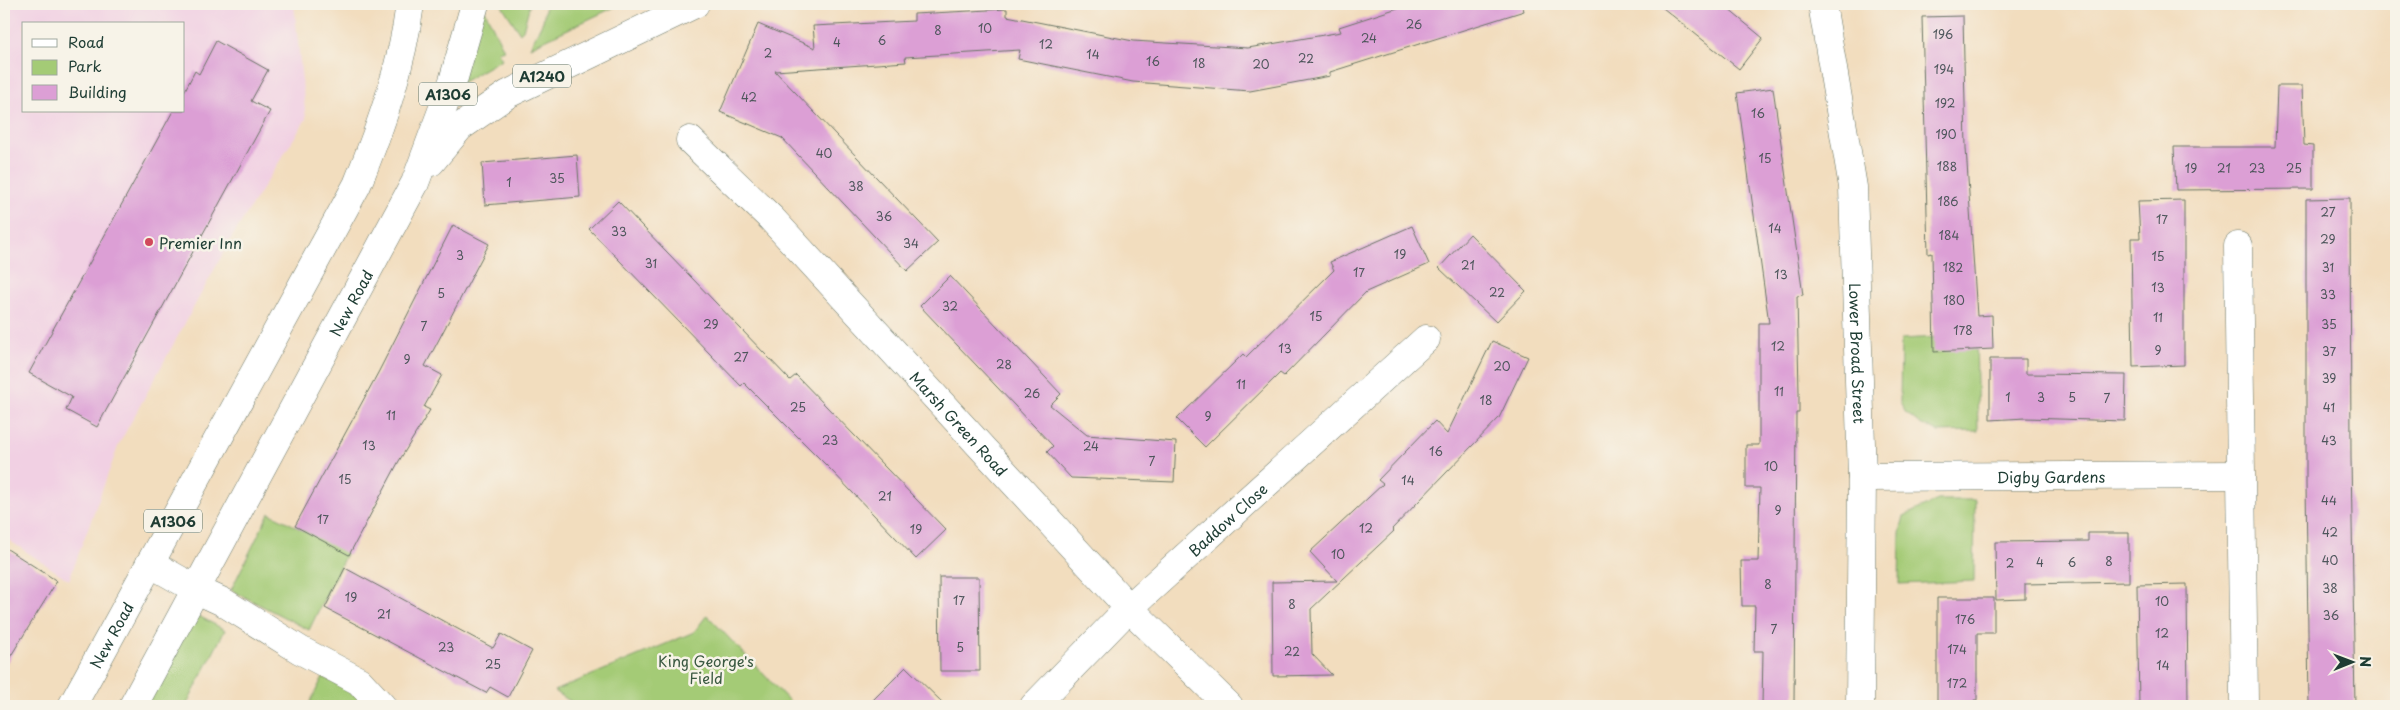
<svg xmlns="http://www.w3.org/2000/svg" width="2400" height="710" viewBox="0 0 2400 710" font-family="'Playpen Sans',sans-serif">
<rect width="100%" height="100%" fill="#f7f3e8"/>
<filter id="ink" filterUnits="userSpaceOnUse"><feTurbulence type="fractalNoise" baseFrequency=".02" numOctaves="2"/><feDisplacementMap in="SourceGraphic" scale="10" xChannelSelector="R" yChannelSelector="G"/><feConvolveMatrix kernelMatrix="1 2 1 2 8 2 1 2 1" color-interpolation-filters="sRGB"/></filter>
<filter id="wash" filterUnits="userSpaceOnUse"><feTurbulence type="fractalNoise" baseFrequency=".0096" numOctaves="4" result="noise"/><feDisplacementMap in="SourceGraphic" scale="20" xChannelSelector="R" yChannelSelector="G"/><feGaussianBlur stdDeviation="1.12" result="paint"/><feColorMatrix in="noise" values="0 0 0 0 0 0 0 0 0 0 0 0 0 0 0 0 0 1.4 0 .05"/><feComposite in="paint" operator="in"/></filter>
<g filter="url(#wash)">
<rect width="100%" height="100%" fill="#f2ddbe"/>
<path fill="#f1d0e3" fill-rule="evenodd" d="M4,4H294L306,119L232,237L119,444L69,580L4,537ZM24,24H184V111H24Z"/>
<path fill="#a4cb76" stroke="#628455" d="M482,4L504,50L498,52L502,59L459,84Z
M501,4H530L523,30L520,33Z
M546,4H621L530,47L543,21Z
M1976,335L1978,431L1938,432L1920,424L1906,413L1900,403L1901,339Z
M1938,500H1975L1974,581L1899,584L1900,533L1904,516Z
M269,513L347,552L309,630L231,590Z
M191,612L225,630L186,706H142Z
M707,615L794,706H578L554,691L694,632Z
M323,677L347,689L364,703V706H308Z"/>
<g id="blocks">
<path fill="#dc9fd5" d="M1410,4H1522L1524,11L1330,72V76L1250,91L1133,82L1018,59L1020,50L905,57L906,62L775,71L938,242L907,271L782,138L720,112L758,24L815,48L813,26L914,21V14L1007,9V16L1133,41L1248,48L1341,32L1339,27Z
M1658,4H1722L1763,38L1739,69Z
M1963,16L1966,148L1977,316L1992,315L1993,349L1934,352L1932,253L1928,254L1922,17Z
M216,41L268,70L251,101L270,111L97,427L66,410L72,397L29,373L173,111H184V92L195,71L199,74Z
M2277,86H2302L2304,145L2313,146V189L2176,190L2174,147H2275Z
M1773,88L1803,295L1797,296L1799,393V413H1796L1794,706H1762L1763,651H1754L1755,606H1742L1741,561H1758L1760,488H1746V445H1759V323H1769L1737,93Z
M577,155L580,197L485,205L482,163Z
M2350,198L2351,458L2355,706H2309L2306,483V199Z
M2184,200V365L2133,367L2131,238H2140L2138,201Z
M618,201L790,380L796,375L946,530L916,559L831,470L744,383L741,386L589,229Z
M453,225L489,244L425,366L442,375L424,407L430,410L399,461L349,555L295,526L379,371Z
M1412,226L1429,264L1366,292L1284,376L1280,373L1205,447L1177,419L1243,354L1246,357L1334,270L1330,262Z
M1470,234L1526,291L1496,322L1439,268Z
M950,276L1061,394L1050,405L1087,435L1176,442L1174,482L1071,478L1047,452L1053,446L920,306Z
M1492,341L1528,357L1499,418L1392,529L1394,531L1311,609L1312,654L1332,675L1273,676L1272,582L1337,581L1310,552L1383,484L1378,480L1435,421L1447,434Z
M1990,359H2026V374L2126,375L2125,421L2026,418L1990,420Z
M2088,533H2129V582L2025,584V599L1996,600L1995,542L2088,541Z
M4,547L57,581L4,667Z
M345,568L493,648L501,634L532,651L508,697L490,687L486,693L325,608Z
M939,577H979L980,671H940Z
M2187,584L2188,706H2139L2137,585Z
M1937,598H1994V633H1977V700H1974V706H1937Z
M906,667L946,706H867Z"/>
</g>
</g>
<g filter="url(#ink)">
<use href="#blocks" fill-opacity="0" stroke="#697564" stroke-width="1"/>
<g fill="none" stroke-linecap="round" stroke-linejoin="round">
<defs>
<g id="street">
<path id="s1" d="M1822,4L1853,187L1862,477L1860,706"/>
<path id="s2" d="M690,140L771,218L1129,608L1229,706"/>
<path d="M2238,246L2244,702"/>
<path id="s3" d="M1862,477L2239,475"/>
<path d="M150,563L197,590L223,602L300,650L359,681L382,706"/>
<path id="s4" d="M1034,706L1129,608L1426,339"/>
</g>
<g id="primary">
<path d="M431,162L460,127L508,94L695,4"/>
<path id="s5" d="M72,706L357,185C381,126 402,67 410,4"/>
<path id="s6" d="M133,706L415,183L453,81L475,4"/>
</g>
</defs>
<use href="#street" stroke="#697564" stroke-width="29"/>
<use href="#primary" stroke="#697564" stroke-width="29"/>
<use href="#street" stroke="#fff" stroke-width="28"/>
<use href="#primary" stroke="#fff" stroke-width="28"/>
</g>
</g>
<circle fill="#d1495b" stroke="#f7f3e8" stroke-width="2" cx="149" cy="242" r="5"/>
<g text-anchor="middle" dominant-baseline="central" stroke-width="5" stroke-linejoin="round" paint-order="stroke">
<g font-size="12" fill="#4e565c">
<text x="1414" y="24">26</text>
<text x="985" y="28">10</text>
<text x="938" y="30">8</text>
<text x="1943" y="34">196</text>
<text x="1369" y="38">24</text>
<text x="882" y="40">6</text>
<text x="837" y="42">4</text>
<text x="1046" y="44">12</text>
<text x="768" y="53">2</text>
<text x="1093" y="54">14</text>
<text x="1306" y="58">22</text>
<text x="1153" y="61">16</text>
<text x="1199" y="63">18</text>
<text x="1261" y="64">20</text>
<text x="1944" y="69">194</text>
<text x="749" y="97">42</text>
<text x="1945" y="103">192</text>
<text x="1758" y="113">16</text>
<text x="1946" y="134">190</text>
<text x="824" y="153">40</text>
<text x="1765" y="158">15</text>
<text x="1947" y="166">188</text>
<text x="2191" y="168">19</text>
<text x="2224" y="168">21</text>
<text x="2257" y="168">23</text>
<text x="2294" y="168">25</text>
<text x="557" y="178">35</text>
<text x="509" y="182">1</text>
<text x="856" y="186">38</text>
<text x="1948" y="201">186</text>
<text x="2328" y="212">27</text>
<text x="884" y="216">36</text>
<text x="2162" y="219">17</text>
<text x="1775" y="228">14</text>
<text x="619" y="231">33</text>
<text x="1949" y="235">184</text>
<text x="2328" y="239">29</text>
<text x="911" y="243">34</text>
<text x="1400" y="254">19</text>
<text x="460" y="255">3</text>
<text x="2158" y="256">15</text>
<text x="651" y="263">31</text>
<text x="1468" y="265">21</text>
<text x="1953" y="267">182</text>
<text x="2328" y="267">31</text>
<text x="1359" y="272">17</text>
<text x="1781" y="274">13</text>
<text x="2158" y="287">13</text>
<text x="1497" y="292">22</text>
<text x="441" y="293">5</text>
<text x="2328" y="294">33</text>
<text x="1954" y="300">180</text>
<text x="950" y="306">32</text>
<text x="1316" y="316">15</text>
<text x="2158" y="317">11</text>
<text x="711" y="324">29</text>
<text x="2329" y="324">35</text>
<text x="424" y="326">7</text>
<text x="1963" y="330">178</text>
<text x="1778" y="346">12</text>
<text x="1285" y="348">13</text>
<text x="2158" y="350">9</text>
<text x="2329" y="351">37</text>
<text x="741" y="357">27</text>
<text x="407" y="359">9</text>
<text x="1004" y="364">28</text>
<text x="1502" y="366">20</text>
<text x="2329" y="378">39</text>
<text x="1241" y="384">11</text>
<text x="1779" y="391">11</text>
<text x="1032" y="393">26</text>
<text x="2008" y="397">1</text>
<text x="2041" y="397">3</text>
<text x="2072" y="397">5</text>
<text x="2107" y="398">7</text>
<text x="1486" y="400">18</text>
<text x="798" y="407">25</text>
<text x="2329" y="407">41</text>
<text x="391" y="415">11</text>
<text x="1208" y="416">9</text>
<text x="830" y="440">23</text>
<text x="2329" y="440">43</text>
<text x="369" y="445">13</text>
<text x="1091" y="446">24</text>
<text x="1436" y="451">16</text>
<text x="1152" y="461">7</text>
<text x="1771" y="466">10</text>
<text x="345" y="479">15</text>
<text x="1408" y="480">14</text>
<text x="885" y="496">21</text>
<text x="2329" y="500">44</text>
<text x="1778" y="510">9</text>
<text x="323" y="519">17</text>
<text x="1366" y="528">12</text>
<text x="916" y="529">19</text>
<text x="2330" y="532">42</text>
<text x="1338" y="554">10</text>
<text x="2330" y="560">40</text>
<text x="2109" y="561">8</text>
<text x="2040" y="562">4</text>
<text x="2072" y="562">6</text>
<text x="2010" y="563">2</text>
<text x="1768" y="584">8</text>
<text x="2330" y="588">38</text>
<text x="351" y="597">19</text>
<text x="959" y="600">17</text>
<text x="2162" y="601">10</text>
<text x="1292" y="604">8</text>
<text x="384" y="614">21</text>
<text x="2331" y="615">36</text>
<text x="1965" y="619">176</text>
<text x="1774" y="629">7</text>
<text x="2162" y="633">12</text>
<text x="446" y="647">23</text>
<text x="960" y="647">5</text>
<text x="1957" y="649">174</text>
<text x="1292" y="651">22</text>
<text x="493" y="664">25</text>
<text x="2163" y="665">14</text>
<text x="1957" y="683">172</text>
</g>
<g fill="#f7f3e8" stroke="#60746a" stroke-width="1">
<rect x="513" y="64.5" width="58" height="23" rx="4"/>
<rect x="419" y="82.5" width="58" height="23" rx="4"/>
<rect x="144" y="509.5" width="58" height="23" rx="4"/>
</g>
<g font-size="14" font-weight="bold" fill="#1f3d34">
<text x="542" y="76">A1240</text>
<text x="448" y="94">A1306</text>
<text x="173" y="521">A1306</text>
</g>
<g font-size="15" fill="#1f3d34" stroke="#f7f3e8" text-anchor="start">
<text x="159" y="242">Premier Inn</text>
</g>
<g font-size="15" fill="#1f3d34" stroke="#f7f3e8">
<text stroke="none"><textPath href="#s6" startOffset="458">New Road</textPath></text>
<text stroke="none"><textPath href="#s1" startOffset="352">Lower Broad Street</textPath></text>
<text stroke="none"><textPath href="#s2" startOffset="391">Marsh Green Road</textPath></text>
<text stroke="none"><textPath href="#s3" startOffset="189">Digby Gardens</textPath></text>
<text stroke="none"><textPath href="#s4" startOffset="269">Baddow Close</textPath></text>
<text stroke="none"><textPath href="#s5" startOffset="81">New Road</textPath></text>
</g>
<g font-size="15" fill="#3a5941" stroke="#f7f3e8">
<text x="706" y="660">King George's<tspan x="706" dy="17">Field</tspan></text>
</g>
</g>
<rect width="2400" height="710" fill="none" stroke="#f7f3e8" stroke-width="20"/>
<rect x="22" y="22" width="162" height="90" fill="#f7f3e8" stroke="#a1aaa0"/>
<rect x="32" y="39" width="25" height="8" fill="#ffffff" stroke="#a1aaa0"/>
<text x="68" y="48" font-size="15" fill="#1f3d34">Road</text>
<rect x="32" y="60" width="25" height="15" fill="#a4cb76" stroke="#a1aaa0"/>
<text x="68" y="72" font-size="15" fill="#1f3d34">Park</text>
<rect x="32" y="85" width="25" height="15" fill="#dc9fd5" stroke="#a1aaa0"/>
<text x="68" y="98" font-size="15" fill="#1f3d34">Building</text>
<g transform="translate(2352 662) rotate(89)" stroke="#f7f3e8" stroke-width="4" paint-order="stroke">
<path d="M0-4L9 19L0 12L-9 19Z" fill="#1f3d34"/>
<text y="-8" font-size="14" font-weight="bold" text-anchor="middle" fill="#1f3d34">N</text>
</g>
</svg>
